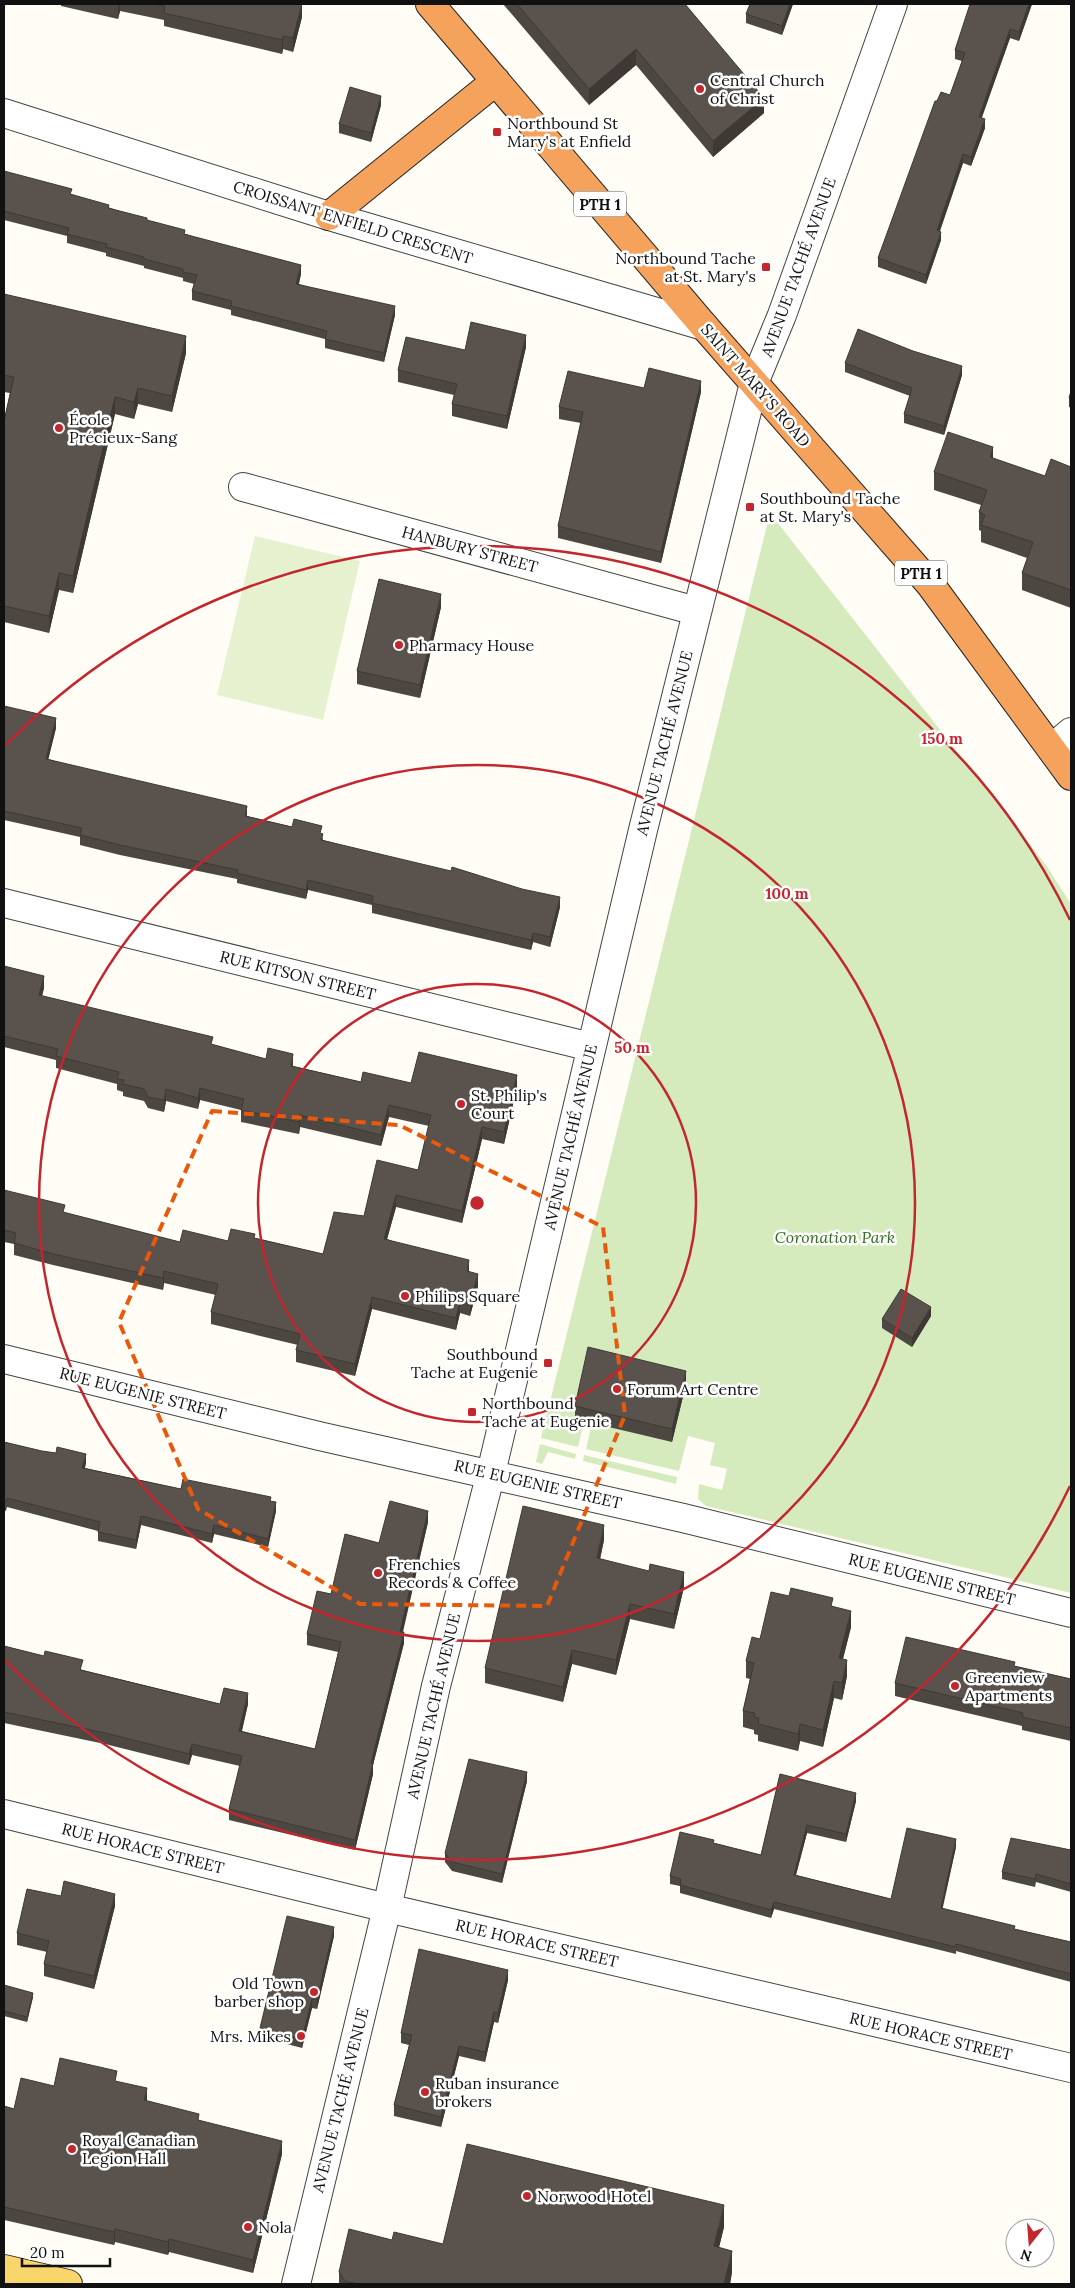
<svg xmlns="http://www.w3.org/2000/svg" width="1075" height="2288" viewBox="0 0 1075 2288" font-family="Lora,serif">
<rect width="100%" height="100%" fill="#fffdf5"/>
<path fill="#d5ebbd" d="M770,513L1046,865L1071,904V1593L706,1506L698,1499L699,1484L722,1490L727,1469L710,1465L715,1443L688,1436L679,1471L586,1449L592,1423L584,1421L578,1447L541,1438Z
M540,1444L576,1454L575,1459L548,1452L542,1464L536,1462Z
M584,1455L677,1477L676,1484L583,1461Z"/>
<path fill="#e6f2cf" d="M255,536L360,561L323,720L217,695Z"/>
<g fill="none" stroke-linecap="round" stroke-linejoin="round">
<defs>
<path id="minor" d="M4,113L329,216L704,326
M243,487L696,611
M1052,748L1071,732
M4,903L591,1047
M4,1359L319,1436L683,1518L1071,1613
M4,1814L387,1908L1071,2068
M296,2284L387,1908L436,1686L491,1473L643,830L754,383L782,315L893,4"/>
<path id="major" d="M4,2269L68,2284"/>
<path id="highway" d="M430,4L704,326L930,584L1071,776
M329,216L496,81"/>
</defs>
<use href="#minor" stroke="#444" stroke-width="30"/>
<use href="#major" stroke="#222" stroke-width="30"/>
<use href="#highway" stroke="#222" stroke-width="30"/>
<use href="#minor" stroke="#fff" stroke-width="28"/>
<use href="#major" stroke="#f9d66b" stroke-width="28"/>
<use href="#highway" stroke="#f5a25d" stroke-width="28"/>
</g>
<path fill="#4d4742" d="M61,4H302V17L293,52L283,49L282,54L164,26V20L120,11L118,19L61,6Z
M503,4H685L764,113L713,157L636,65L589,105Z
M750,4H793L782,35L746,23V14Z
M1032,4L1019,41L1010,38L981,118L985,128L971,166L963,163L940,231L941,240L926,284L878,267V258L937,101L950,95L962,61L955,59V50Z
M381,105L371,142L339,133V124Z
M4,171L301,274L299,284L395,315L384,362L325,348V339L231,315V310L192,300V291L194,284L183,281V278L144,268V266L106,256V253L67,243V236L4,220Z
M4,294L186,353L172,412L138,404L134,419L115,414L73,593L59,590L49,633L4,622V421L10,393L4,392Z
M526,347L507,429L452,416V404L454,395L398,382V370L465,350Z
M845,363L962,375L944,435L904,423V414L910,396L845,372Z
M644,388L701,392L661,563L558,538V526L581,423L559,419V407Z
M1071,391V408L1069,407V398Z
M993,459L1045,476L1071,467V608L1022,590V573L1027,558L981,542V531L979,530V512L981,505L934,490V472Z
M441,607L420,698L357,684V671Z
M4,706L56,728L48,759L247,816L322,834L323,840L560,907L550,947L533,942L531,950L372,913V905L308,890L306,899L237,883V879L120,855L80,845V837L4,820Z
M4,966L44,988L42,996L213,1045L293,1066L361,1082L411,1083L517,1087L504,1144L482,1139L462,1223L396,1207L387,1239L469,1272L478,1286L470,1316L460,1313L456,1330L372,1309L355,1376L296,1362V1350L298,1345L211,1324V1312L216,1295L164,1283L163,1290L53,1265L14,1255V1244L4,1242V1190L65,1213L180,1242L228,1241L255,1238L323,1254L364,1216L418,1170L429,1126L389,1117L381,1146L300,1127L299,1134L241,1122V1110L200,1100L198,1109L166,1101L164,1112L148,1108L144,1101L123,1096V1092L117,1090V1084L56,1068V1060L4,1047Z
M931,1316L912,1347L882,1328V1319Z
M686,1384L672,1442L575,1419V1406Z
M4,1442L86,1463L85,1468L181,1489L271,1501L276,1511L268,1547L214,1534L212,1543L141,1525L136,1549L98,1541V1531L7,1507L6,1511L4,1510Z
M428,1522L403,1632L404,1643L373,1765V1774L355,1850L229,1820V1809L240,1766L192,1755L189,1765L105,1744L4,1723V1646L83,1670L220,1704H248L242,1731L315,1749L338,1652L307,1645V1634L331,1594L379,1543Z
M604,1540L600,1559L684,1587L674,1629L630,1619L616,1675L572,1664L563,1702L485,1683V1668Z
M789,1596L833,1606L851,1627L843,1659L847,1676L842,1700L834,1698L823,1747L800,1741L798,1751L758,1741V1735L754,1734V1730L743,1727V1711L750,1679L746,1678V1661L760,1639Z
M1015,1666L1071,1679V1741L1022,1730V1726L895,1696V1683Z
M780,1774L856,1801L846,1842L807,1833L796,1875L891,1899L956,1847L942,1908L1015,1929L1071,1942V1982L956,1951V1954L774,1909L771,1918L680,1893V1886L670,1884V1876L714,1843L761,1855Z
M527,1781L502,1883L452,1871L445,1862V1853Z
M1071,1850V1892L1036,1882L1035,1887L1002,1879V1872Z
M61,1896L115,1906L94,1989L44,1976V1964L47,1952L17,1945V1933Z
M334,1936L317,2009L312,2008L302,2048L260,2037V2028Z
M508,1980L498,2023L494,2022L485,2062L459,2056L441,2127L394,2116V2105L409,2045L401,2043V2033Z
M4,1985L33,1997L27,2022L4,2016Z
M117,2081L147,2101L199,2120L282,2154L253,2273L169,2252L168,2255L115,2242L114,2245L4,2220V2106L14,2109L54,2086Z
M724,2227L719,2247L732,2272L730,2284H339V2272L392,2240L443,2244Z"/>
<path fill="#3f3936" d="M118,4H120V11L118,19Z
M302,4V17L293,52V38Z
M790,4H793L782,35V26Z
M1029,4H1032L1019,41V32Z
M1010,29V38L979,126V117Z
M283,36V49L282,54V40Z
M636,49V65L589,105V89Z
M381,96V105L371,142V133Z
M764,98V113L713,157V141Z
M985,119V128L971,166V157Z
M963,154V163L937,239V230Z
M941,232V240L926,284V275Z
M301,265V274L296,293V284Z
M395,306V315L384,362V353Z
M526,335V347L507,429V416Z
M186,336V353L172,412V396Z
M962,366V375L944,435V426Z
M701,381V392L661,563V552Z
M138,388V404L134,419V402Z
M115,397V414L73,593V576Z
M993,447V464L990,457Z
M59,573V590L49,633V616Z
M441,594V607L420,698V685Z
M56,718V728L46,769V759Z
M247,806V815L245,825V816Z
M308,880V890L306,899V890Z
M560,897V907L550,947V937Z
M533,933V942L531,950V940Z
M44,976V988L39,1007V995Z
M293,1054V1066H291Z
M517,1075V1087L504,1144V1132Z
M200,1088V1100L198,1109V1098Z
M166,1089V1101L164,1112V1100Z
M389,1105V1117L381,1146V1135Z
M300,1115V1127L299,1134V1122Z
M482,1127V1139L462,1223V1211Z
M396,1195V1207L384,1250V1239Z
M469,1260V1272L467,1271Z
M164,1271V1283L163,1290V1278Z
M478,1274V1286L470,1316V1304Z
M372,1297V1309L355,1376V1364Z
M460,1301V1313L456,1330V1318Z
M931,1307V1316L912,1347V1338Z
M686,1371V1384L672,1442V1429Z
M86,1454V1463L82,1476V1468Z
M276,1502V1511L268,1547V1539Z
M428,1511V1522L400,1642V1632Z
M141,1516V1525L136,1549V1540Z
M214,1525V1534L212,1543V1534Z
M604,1525V1540L597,1573V1558Z
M684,1572V1587L674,1629V1614Z
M630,1604V1619L616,1675V1660Z
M851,1611V1627L839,1674V1658Z
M404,1632V1643L373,1765V1774L355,1850V1840L371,1763Z
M572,1650V1664L563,1702V1687Z
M847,1660V1676L842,1700V1683Z
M834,1681V1698L823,1747V1730Z
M248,1693V1704L239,1742V1731Z
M800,1724V1741L798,1751V1734Z
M192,1744V1755L189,1765V1754Z
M527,1772V1781L502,1883V1874Z
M856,1793V1801L846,1842V1834Z
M807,1825V1833L794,1882V1875Z
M956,1839V1847L941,1916V1908Z
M115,1894V1906L94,1989V1976Z
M774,1902V1909L771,1918V1910Z
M334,1927V1936L317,2009V2000Z
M508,1970V1980L498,2023V2013Z
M33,1993V1997L27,2022V2017Z
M312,1999V2008L302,2048V2039Z
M494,2012V2022L485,2062V2052Z
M459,2046V2056L441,2127V2117Z
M147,2088V2101L144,2100Z
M282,2141V2154L253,2273V2260Z
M724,2205V2227L714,2268V2246Z
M115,2229V2242L114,2245V2232Z
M169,2239V2252L168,2255V2242Z
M732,2251V2272L730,2284H724Z"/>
<path fill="#5a524d" stroke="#3f3936" d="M152,4H302L293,38L283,36L282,40L164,13L165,6Z
M517,4H685L764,98L713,141L636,49L589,89Z
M750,4H790L782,26L746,14Z
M970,4H1029L1019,32L1010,29L979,117L985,119L971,157L963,154L937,230L941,232L926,275L878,258L935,101H937L941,92L950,95L965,53L955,50Z
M350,87L381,96L371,133L339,124Z
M4,171L72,189L70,194L109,205L108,208L147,218V220L185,230L184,234L301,265L296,284L395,306L384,353L325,339L327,331L231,306L232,301L192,291L197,275L183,272V269L144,259V257L106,247L107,244L67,234L69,228L4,211Z
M4,294L186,336L172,396L138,388L134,402L115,397L73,576L59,573L49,616L4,606V479L5,471H4V421L14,377L4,375Z
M471,322L526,335L507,416L452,404L457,384L398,370L406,337L465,350Z
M858,329L913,351L962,366L944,426L904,414L912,388L845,363Z
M649,368L701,381L661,552L558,526L583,412L559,407L568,371L644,388Z
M1071,391V399L1069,398Z
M948,432L993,447L990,457L1045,476L1051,459L1071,467V590L1022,573L1033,542L981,525L985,515L979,512L987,490L934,472Z
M379,579L441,594L420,685L357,671Z
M4,706L56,718L46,759L247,806L245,816L292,827L294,819L322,826L320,833L323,834L321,840L451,871L452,867L522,889L560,897L550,937L533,933L531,940L372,903L373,896L308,880L306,890L237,873L238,870L120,845L80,835L82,828L4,811Z
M4,966L44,976L39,995L213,1037L211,1044L266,1059L268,1048L293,1054L291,1066L361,1082L363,1072L411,1083L419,1052L517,1075L504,1132L482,1127L462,1211L396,1195L384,1239L469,1260L467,1271L478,1274L470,1304L460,1301L456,1318L372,1297L355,1364L296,1350L300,1334L211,1312L218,1284L164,1271L163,1278L53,1254L14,1243L16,1233L4,1230V1190L65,1205L63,1212L180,1242L183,1230L228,1241L231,1229L255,1234L254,1238L323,1254L334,1212L364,1216L377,1160L418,1170L431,1115L389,1105L381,1135L300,1115L299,1122L241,1110L244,1099L200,1088L198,1098L166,1089L164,1100L148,1097L144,1089L123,1084L124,1080L117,1079L119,1072L56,1056L58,1049L4,1036Z
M901,1289L931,1307L912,1338L882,1319Z
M588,1347L686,1371L672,1429L575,1406Z
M4,1442L42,1451L56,1453L57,1447L86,1454L82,1468L181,1489L183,1479L271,1497L270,1501L276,1502L268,1539L214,1525L212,1534L141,1516L136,1540L98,1532L100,1522L7,1498L6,1502L4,1501Z
M390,1501L428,1511L400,1632H404L371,1763H373L355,1840L229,1809L242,1756L192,1744L189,1754L105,1733L4,1712V1646L44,1656L45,1651L83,1660L80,1670L220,1704L224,1688L248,1693L239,1731L315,1749L341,1642L307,1634L317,1591L331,1594L345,1534L379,1543Z
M523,1506L604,1525L597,1558L649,1571L650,1564L684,1572L674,1614L630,1604L616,1660L572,1650L563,1687L485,1668Z
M791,1588L833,1598L831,1606L851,1611L839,1658L847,1660L842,1683L834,1681L823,1730L800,1724L798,1734L758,1724L759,1718L754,1717L755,1713L743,1711L754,1663L746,1661L752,1637L760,1639L771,1592L789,1596Z
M906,1637L1015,1662L1014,1666L1071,1679V1728L1022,1717L1023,1713L895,1683Z
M469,1759L527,1772L502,1874L452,1862L445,1853Z
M780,1774L856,1793L846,1834L807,1825L794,1875L891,1899L907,1828L956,1839L941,1908L1015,1926L1014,1929L1071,1942V1974L956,1944V1947L774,1902L771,1910L680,1885L681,1879L670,1876L680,1832L714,1840L713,1843L761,1855Z
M1011,1838L1071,1850V1884L1036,1874L1035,1879L1002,1872Z
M64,1881L115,1894L94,1976L44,1964L49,1941L17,1933L27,1889L61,1896Z
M287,1916L334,1927L317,2000L312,1999L302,2039L260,2028Z
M419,1949L508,1970L498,2013L494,2012L485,2052L459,2046L441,2117L394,2105L412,2035L401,2033Z
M4,1985L33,1993L27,2017L4,2011Z
M60,2058L117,2071L115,2081L147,2088L144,2100L199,2114L198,2120L282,2141L253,2260L169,2239L168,2242L115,2229L114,2232L4,2207V2106L14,2109L21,2078L54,2086Z
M467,2144L724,2205L714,2246L732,2251L724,2284H358L345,2281L339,2272L349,2229L392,2240L394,2232L443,2244Z"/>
<path fill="none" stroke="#e8590c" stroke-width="4" stroke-dasharray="10 6" stroke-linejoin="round" d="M212,1111L399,1125L603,1227L625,1415L547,1606L360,1604L198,1509L119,1322Z"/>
<g fill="none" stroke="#c4262e" stroke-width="2.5">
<circle cx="477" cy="1203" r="219"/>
<circle cx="477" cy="1203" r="438"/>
<path d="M1070 1486A657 657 0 0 1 4 1659M4 747A657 657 0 0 1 1070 920"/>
</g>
<g fill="#c4262e" stroke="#fff" stroke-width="2">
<circle cx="700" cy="89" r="5"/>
<rect x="492" y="127" width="10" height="10" rx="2.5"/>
<rect x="761" y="262" width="10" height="10" rx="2.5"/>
<circle cx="59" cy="428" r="5"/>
<rect x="745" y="502" width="10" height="10" rx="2.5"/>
<circle cx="399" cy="645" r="5"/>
<circle cx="461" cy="1104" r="5"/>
<circle cx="405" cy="1296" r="5"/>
<rect x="543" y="1358" width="10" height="10" rx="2.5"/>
<circle cx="617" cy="1389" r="5"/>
<rect x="467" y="1407" width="10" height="10" rx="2.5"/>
<circle cx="378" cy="1573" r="5"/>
<circle cx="955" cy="1686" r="5"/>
<circle cx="314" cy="1992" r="5"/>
<circle cx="301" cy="2036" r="5"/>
<circle cx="425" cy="2092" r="5"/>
<circle cx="72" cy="2149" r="5"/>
<circle cx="527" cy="2196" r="5"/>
<circle cx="248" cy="2227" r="5"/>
</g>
<g text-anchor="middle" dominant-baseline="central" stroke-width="5" stroke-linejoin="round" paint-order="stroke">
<g fill="#fff" stroke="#585858" stroke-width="1">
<rect x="574" y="191.5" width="52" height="25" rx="4"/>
<rect x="895" y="560.5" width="52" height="25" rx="4"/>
</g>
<g font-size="15" font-weight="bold" fill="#111">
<text x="600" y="204">PTH 1</text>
<text x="921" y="573">PTH 1</text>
</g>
<g font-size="16" fill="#111" stroke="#fff" text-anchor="start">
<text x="710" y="80">Central Church<tspan x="710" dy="18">of Christ</tspan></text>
<text x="507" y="123">Northbound St<tspan x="507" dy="18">Mary's at Enfield</tspan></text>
<text x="756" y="258" text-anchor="end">Northbound Tache<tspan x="756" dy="18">at St. Mary's</tspan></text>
<text x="69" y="419">École<tspan x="69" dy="18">Précieux-Sang</tspan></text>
<text x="760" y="498">Southbound Tache<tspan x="760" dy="18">at St. Mary's</tspan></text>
<text x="409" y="645">Pharmacy House</text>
<text x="471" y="1095">St. Philip's<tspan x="471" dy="18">Court</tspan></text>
<text x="415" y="1296">Philips Square</text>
<text x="538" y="1354" text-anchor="end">Southbound<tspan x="538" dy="18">Tache at Eugenie</tspan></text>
<text x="627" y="1389">Forum Art Centre</text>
<text x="482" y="1403">Northbound<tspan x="482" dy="18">Tache at Eugenie</tspan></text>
<text x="388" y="1564">Frenchies<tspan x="388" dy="18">Records &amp; Coffee</tspan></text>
<text x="965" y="1677">Greenview<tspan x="965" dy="18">Apartments</tspan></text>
<text x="304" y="1983" text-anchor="end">Old Town<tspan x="304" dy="18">barber shop</tspan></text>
<text x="291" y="2036" text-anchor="end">Mrs. Mikes</text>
<text x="435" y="2083">Ruban insurance<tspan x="435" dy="18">brokers</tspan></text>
<text x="82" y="2140">Royal Canadian<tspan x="82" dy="18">Legion Hall</tspan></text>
<text x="537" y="2196">Norwood Hotel</text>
<text x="258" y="2227">Nola</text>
</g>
<g font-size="16" fill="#111" stroke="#fff">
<text transform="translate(353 222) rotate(17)">CROISSANT ENFIELD CRESCENT</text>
<text transform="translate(798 267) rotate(-70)">AVENUE TACHÉ AVENUE</text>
<text transform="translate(756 385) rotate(49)">SAINT MARY'S ROAD</text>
<text transform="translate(470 549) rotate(15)">HANBURY STREET</text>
<text transform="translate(664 743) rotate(-76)">AVENUE TACHÉ AVENUE</text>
<text transform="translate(298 975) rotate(14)">RUE KITSON STREET</text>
<text transform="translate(570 1137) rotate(-77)">AVENUE TACHÉ AVENUE</text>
<text transform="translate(143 1393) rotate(14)">RUE EUGENIE STREET</text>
<text transform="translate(538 1484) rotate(13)">RUE EUGENIE STREET</text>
<text transform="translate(932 1579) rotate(14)">RUE EUGENIE STREET</text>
<text transform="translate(433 1706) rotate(-77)">AVENUE TACHÉ AVENUE</text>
<text transform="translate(143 1848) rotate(14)">RUE HORACE STREET</text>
<text transform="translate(537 1943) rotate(13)">RUE HORACE STREET</text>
<text transform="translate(931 2036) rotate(13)">RUE HORACE STREET</text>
<text transform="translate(340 2100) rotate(-76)">AVENUE TACHÉ AVENUE</text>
</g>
<g font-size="16" font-style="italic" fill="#2f6b1f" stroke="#fff">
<text x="835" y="1237">Coronation Park</text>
</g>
</g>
<circle cx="477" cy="1203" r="8" fill="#c4262e" stroke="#fff" stroke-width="2.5"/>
<g font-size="15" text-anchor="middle" font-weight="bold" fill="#c4262e" stroke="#fff" stroke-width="5" stroke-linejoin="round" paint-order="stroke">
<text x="942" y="744">150 m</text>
<text x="787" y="899">100 m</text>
<text x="632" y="1053">50 m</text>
</g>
<rect width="1075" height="2288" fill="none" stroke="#111111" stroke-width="10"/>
<g transform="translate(1030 2243) rotate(197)"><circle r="24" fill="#ffffff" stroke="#a0a0a0"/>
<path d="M0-4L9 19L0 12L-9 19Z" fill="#c4262e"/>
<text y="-8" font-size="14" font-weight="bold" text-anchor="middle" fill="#111111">N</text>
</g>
<path d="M22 2258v8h88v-8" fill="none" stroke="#111111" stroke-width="2.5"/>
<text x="30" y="2258" font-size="15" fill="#111111" stroke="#ffffff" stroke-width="4" paint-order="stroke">20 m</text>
</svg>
